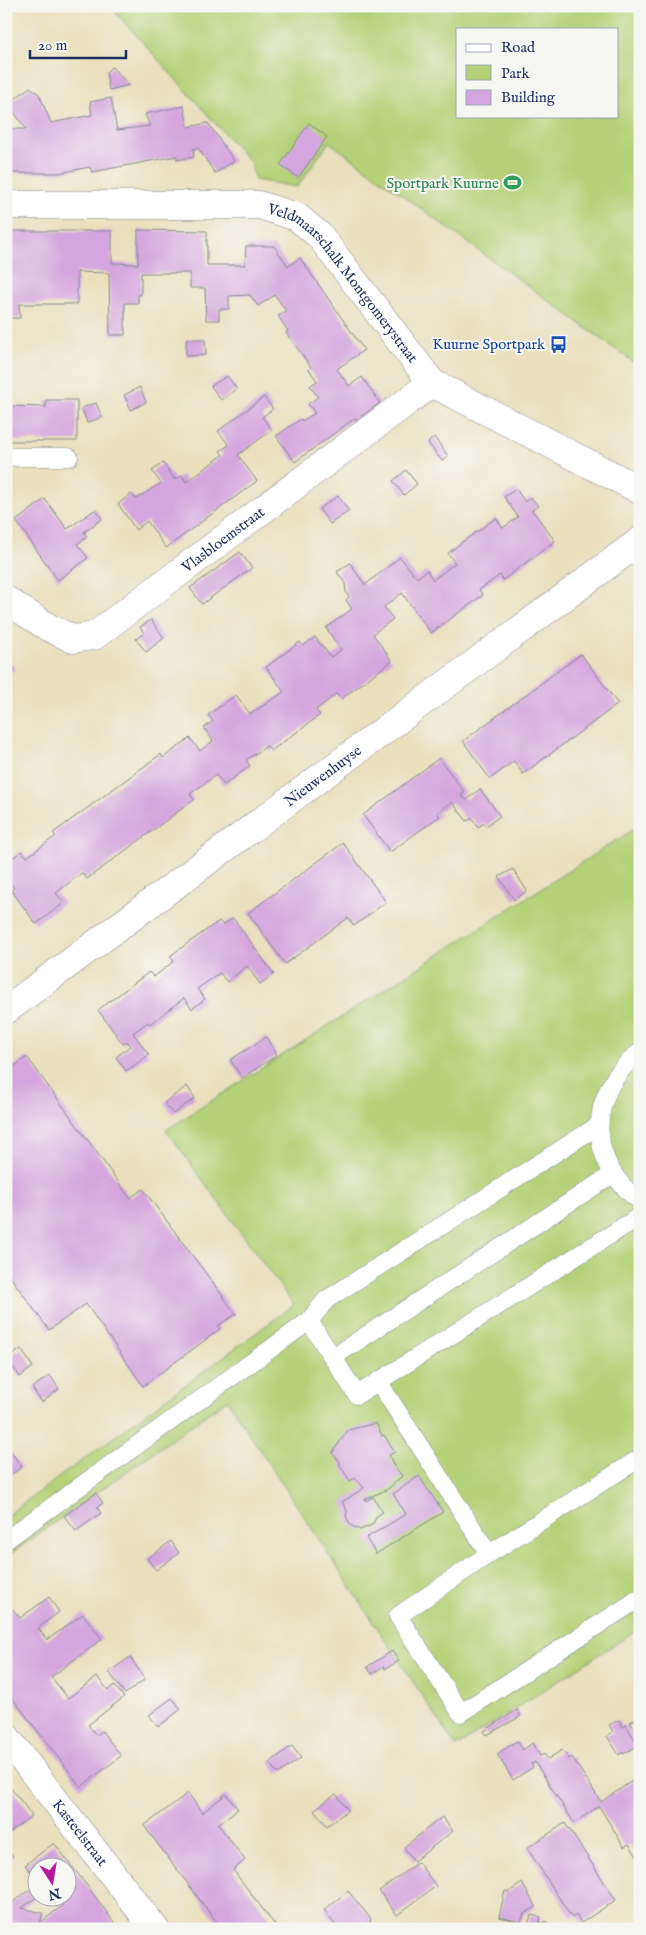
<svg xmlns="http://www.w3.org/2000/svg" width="646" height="1935" viewBox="0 0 646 1935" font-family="'IM FELL English',serif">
<rect width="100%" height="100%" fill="#f6f6f2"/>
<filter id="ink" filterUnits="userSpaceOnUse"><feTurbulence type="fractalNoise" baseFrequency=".02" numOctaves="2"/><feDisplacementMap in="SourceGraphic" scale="10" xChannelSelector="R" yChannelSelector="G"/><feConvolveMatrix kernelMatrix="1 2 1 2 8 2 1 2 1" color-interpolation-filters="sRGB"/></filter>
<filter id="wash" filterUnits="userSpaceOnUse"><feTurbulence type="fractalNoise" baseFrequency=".0096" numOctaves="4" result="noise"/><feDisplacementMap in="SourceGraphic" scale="20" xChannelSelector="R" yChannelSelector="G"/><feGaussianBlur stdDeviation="1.12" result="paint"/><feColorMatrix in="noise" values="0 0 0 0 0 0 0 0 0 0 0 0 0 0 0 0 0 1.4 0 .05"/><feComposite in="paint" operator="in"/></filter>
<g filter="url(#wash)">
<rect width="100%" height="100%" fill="#eae0bd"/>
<path fill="#b5d177" stroke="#68806a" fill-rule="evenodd" d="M110,6H640V367L329,142L297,187L255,180L251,163ZM457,29H617V116H457Z
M640,825V1628L456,1747L227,1400L6,1557V1516L294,1305L166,1130Z"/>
<g id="blocks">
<path fill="#d4a5de" d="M112,67L129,85L109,90L106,72Z
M30,87L39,94L51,123L92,115L90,102L111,98L117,130L150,126L145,114L184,106L188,127L208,123L234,161L215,173L198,148L193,149L194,157L177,160V156L92,172L90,167L59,173H6V129H26L8,104Z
M309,123L327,137L298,178L280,165Z
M138,230L207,231V265H245L246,246H274L288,266L300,258L364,350L337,369L349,386L362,377L380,403L356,420L355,418L295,462L276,436L301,419L302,421L315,413L308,404L318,397L310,386L317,381L309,369L311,367L286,333L288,331L278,316L286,311L275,295L258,306L250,295L229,296V309H219V320H206L205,288H190V273H141V295H138V303H125V335H110L109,273L77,272V304H19L20,318H6V231H112V263L138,264Z
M186,339H205L206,355L186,356Z
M227,376L237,389L221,400L211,386Z
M140,387L146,402L131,410L124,395Z
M264,397L273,409L262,417L272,430L238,455L257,481L166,548L147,521L136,530L118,504L131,494L136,499L161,483L152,471L163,463L175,480L182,475L186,482L223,455L220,451L229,445L218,431Z
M46,400H77V441H6V406L46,407Z
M96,403L102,417L87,423L82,408Z
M434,437L448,456L442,461L428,443Z
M406,470L417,484L404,495L393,481Z
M516,489L525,502L531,497L538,506L532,510L555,541L503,580L500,575L479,590L483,595L431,633L402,593L384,607L393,619L373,634L392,661L341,699L336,694L316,710L320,715L271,751L267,746L246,760L250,766L224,785L216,775L190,794L194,800L172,816L87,879L82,873L56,893L64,903L36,924L11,890L14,888L10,883L6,886V859L8,861L22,851L27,857L56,836L53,833L75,817L161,754L163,758L190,738L200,751L213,741L204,728L213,721L208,715L236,695L250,714L284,692L266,667L300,642L303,646L315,637L331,657L341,650L326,628L352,609L346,600L349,597L346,592L345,583L337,572L350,563L365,585L400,557L417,578L427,570L433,580L455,563L448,553L461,543L496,518L503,528L518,517L504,497Z
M338,496L349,511L330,524L319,509Z
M45,499L67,529L96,509L102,519L84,532L87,537L77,544L88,558L58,580L16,521Z
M240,552L252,568L202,604L190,588Z
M151,620L164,638L146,652L136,639L144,633L140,627Z
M581,654L618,704L523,774L514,761L490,779L463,741Z
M6,657L15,669L6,676Z
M439,758L465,793L461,795L466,800L480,789L500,816L486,826L484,823L478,827L472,818L467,821L452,802L437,813L440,816L390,852L363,815Z
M343,843L386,902L354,926L348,918L285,964L248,913Z
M513,869L527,891L514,900L499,877Z
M233,918L274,974L260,984L247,966L227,982L220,973L197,989L205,999L192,1009L184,998L150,1024L148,1022L133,1033L149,1055L126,1071L116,1057L130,1046L127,1041L123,1044L98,1010L149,972L154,977L174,961L170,956L219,921L223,925Z
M266,1037L277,1055L242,1078L230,1060Z
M27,1057L130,1198L143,1189L236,1314L218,1326L220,1329L143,1386L86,1304L49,1330L6,1271V1072Z
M187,1086L195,1098L173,1114L164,1103Z
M21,1349L33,1367L20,1377L7,1359Z
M50,1375L59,1389L42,1402L32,1388Z
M376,1423L382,1436L384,1435L395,1452L389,1455L394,1466L402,1476L388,1489L365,1499L366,1501L373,1497L383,1512L377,1516L372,1525L360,1530L350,1525L346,1516L347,1510L342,1502L364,1488L355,1478L350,1481L339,1464L341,1463L332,1453L348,1430Z
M11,1452L22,1467L6,1478V1455Z
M419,1476L443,1512L376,1554L366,1538L406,1514L393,1494Z
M96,1493L103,1503L97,1507L101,1513L76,1531L64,1516Z
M171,1541L179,1553L156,1570L147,1559Z
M49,1597L59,1612L38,1628L47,1640L83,1614L102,1639L51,1677L68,1698L97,1677L108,1690L114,1685L124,1697L88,1725L96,1735L102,1731L121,1756L81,1787L6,1690V1609L11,1607L20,1618Z
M392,1651L399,1661L385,1669L384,1666L372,1674L367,1667Z
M130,1657L145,1679L125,1694L109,1672Z
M172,1698L181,1709L158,1727L149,1715Z
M517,1710L521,1716L487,1735L484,1731Z
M640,1716V1736L630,1722Z
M619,1720L623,1727L626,1725L638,1746L623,1754L622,1752L619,1755L607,1736L613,1732L609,1725Z
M517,1741L523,1750L532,1743L540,1756L544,1754L548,1759L562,1750L569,1759L572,1757L601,1802L635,1779L640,1787V1861L629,1844L624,1847L599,1806L574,1823L535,1762L531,1764L533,1767L513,1780L497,1754Z
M292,1746L301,1758L278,1774L269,1763Z
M6,1782L32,1815L6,1836Z
M188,1793L202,1813L226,1794L238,1809L218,1824L245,1860L233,1870L278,1929H222L144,1826Z
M336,1794L348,1810L327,1826L314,1810Z
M442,1817L453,1831L414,1861L404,1847Z
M565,1823L616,1900L581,1923L576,1915L572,1918L527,1848Z
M54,1843L88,1887L119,1929H6V1917L10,1904L38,1884V1896L22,1908L43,1913L40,1923L63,1905L58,1898H68V1868H38V1881L25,1865Z
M6,1848L13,1856L6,1861Z
M418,1862L436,1886L397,1915L379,1891Z
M522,1883L536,1907L524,1914L521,1922L499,1917L505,1891L509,1892Z
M348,1891L371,1919L368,1929H338L324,1910Z
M531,1915L541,1917L539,1924L546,1921L552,1929H527Z"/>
</g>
</g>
<g filter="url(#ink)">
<use href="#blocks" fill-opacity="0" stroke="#82888e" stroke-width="1"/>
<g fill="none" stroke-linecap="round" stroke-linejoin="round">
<defs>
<path id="service" d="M6,457H69
M640,1052C587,1092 585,1162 640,1201
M309,1321L357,1395L640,1216
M333,1357L613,1174
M378,1381L489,1554
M640,1458L489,1554L398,1616L461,1713L640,1598
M6,1540L309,1321L326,1300L599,1125"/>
<g id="minor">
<path id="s1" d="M6,205H259L297,217L319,235L432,383L640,490"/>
<path id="s2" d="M6,600L48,627L73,639L94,636L432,383"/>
<path id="s3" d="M6,1010L640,541"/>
<path id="s4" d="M6,1737L155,1929"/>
</g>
</defs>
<use href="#service" stroke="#82888e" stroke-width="19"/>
<use href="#minor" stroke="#82888e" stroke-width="29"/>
<use href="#service" stroke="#fff" stroke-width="18"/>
<use href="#minor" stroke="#fff" stroke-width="28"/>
</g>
</g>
<defs>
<symbol id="stadium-bare" viewBox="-9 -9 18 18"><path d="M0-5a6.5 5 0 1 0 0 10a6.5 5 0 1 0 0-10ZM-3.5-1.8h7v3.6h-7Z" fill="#2e9e5b" stroke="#f6f6f2" stroke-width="2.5" paint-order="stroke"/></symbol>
<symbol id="bus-bare" viewBox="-9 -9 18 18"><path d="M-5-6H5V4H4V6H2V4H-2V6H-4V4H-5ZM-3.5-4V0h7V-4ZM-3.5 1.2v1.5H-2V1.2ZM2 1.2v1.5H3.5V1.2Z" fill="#1a4fb4" stroke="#f6f6f2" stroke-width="2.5" paint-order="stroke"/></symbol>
</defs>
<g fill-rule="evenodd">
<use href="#stadium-bare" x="500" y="170" width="25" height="25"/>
<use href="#bus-bare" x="546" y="332" width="25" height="25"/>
</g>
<g text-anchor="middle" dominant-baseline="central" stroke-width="4" stroke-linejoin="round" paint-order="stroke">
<g font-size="15" fill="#27864d" stroke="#f6f6f2" text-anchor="end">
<text x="499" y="183">Sportpark Kuurne</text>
</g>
<g font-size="15" fill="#1b2f5e" stroke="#f6f6f2">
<text stroke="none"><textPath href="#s1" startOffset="371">Veldmaarschalk Montgomerystraat</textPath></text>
<text stroke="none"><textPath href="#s2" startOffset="260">Vlasbloemstraat</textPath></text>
<text stroke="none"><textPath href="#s3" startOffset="394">Nieuwenhuyse</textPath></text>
<text stroke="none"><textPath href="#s4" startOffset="121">Kasteelstraat</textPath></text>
</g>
<g font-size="15" fill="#164399" stroke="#f6f6f2" text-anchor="end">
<text x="545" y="344">Kuurne Sportpark</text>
</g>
</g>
<rect width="646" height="1935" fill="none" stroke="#f6f6f2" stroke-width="25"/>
<rect x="456" y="28" width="162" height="90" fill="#f6f6f2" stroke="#9ea6b7"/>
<rect x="466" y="44" width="25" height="8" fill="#ffffff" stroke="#9ea6b7"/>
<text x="501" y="52" font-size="15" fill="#1b2f5e">Road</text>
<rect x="466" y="65" width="25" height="15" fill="#b5d177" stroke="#9ea6b7"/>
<text x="501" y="78" font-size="15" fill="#1b2f5e">Park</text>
<rect x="466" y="90" width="25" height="15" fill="#d4a5de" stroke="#9ea6b7"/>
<text x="501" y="102" font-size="15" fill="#1b2f5e">Building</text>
<g transform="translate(52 1882) rotate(168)"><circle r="24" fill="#f6f6f2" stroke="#9ea6b7"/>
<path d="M0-4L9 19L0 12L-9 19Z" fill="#b5179e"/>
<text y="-8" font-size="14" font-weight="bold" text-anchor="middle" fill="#1b2f5e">N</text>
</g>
<path d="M30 50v8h96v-8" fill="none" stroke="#1b2f5e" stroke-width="2.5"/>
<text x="38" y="50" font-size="15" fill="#1b2f5e" stroke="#f6f6f2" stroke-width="4" paint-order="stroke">20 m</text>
</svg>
